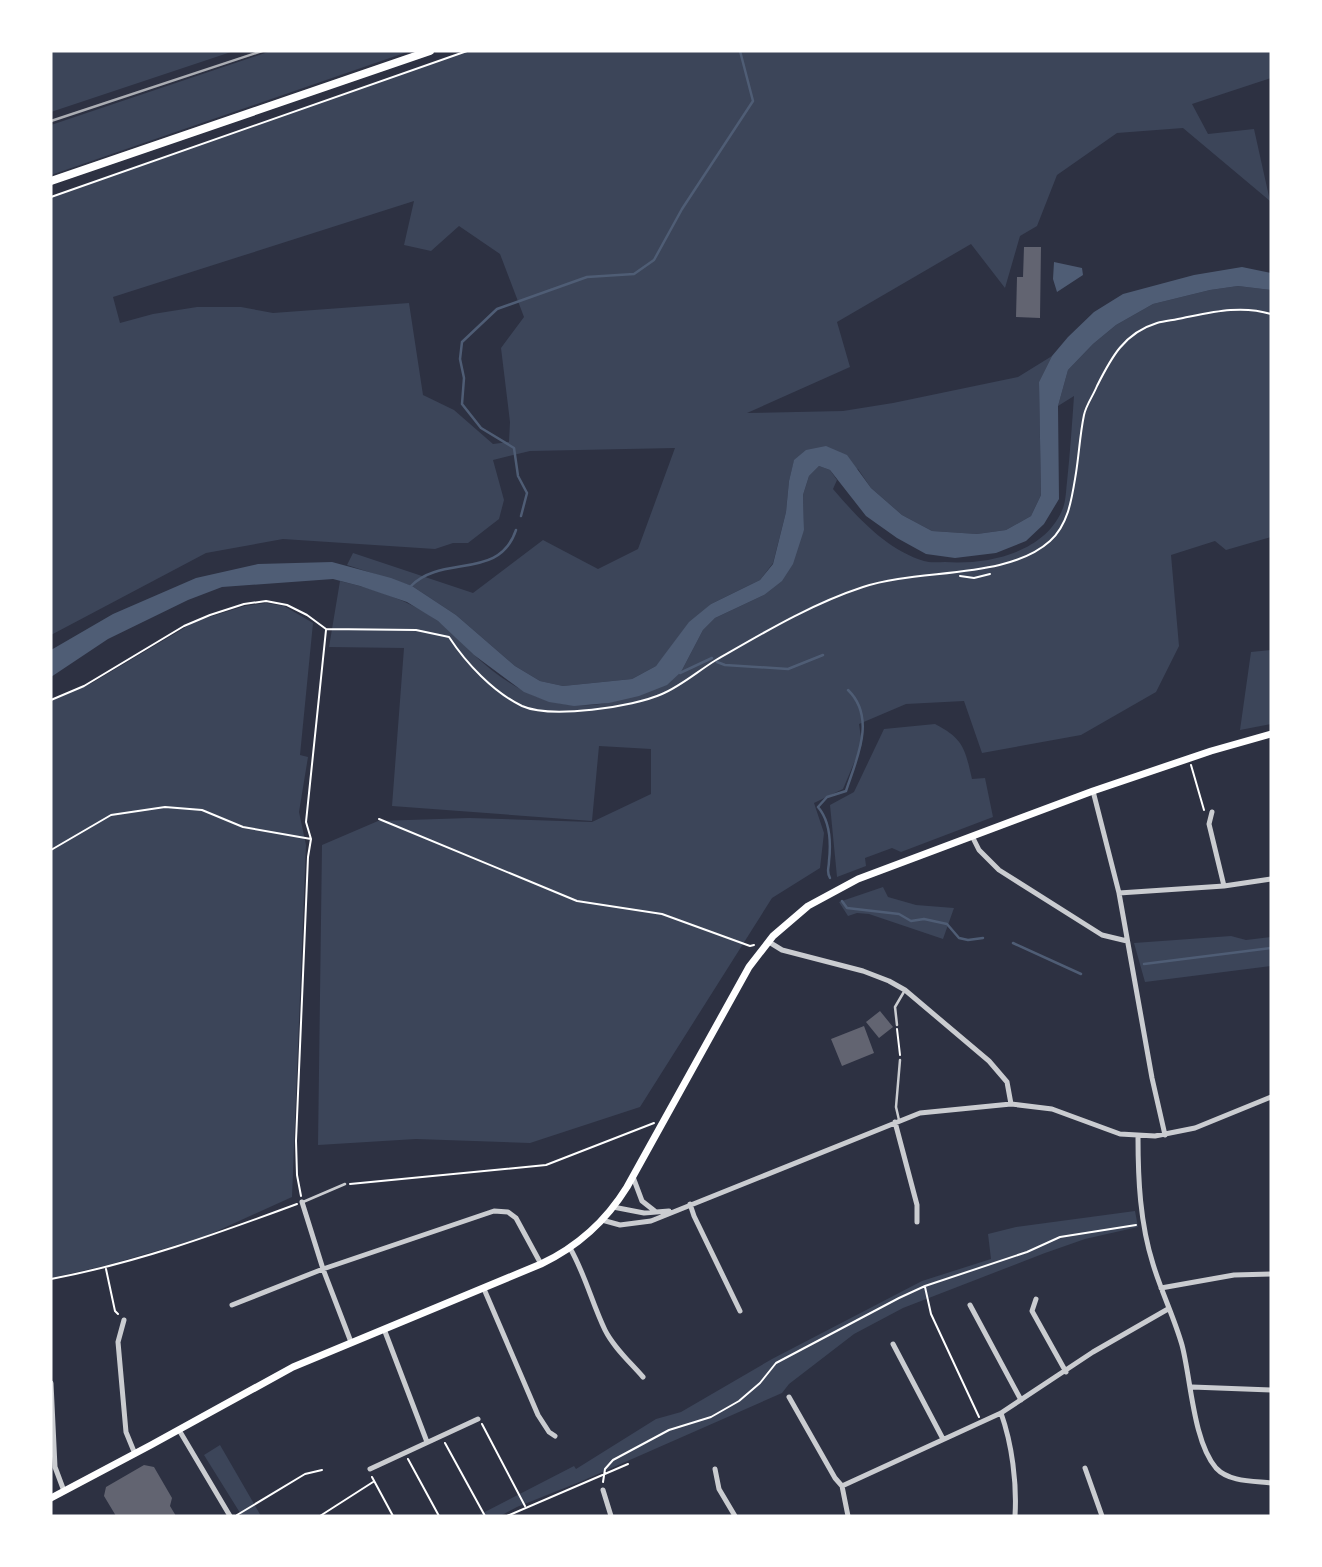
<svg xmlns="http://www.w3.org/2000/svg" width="1322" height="1567" viewBox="0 0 1322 1567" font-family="Commissioner,sans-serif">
<rect width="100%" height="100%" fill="#2d3142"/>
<path fill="#3c4559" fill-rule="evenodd" d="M51,51H234L51,112Z
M271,51H410L51,175V125Z
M467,51H1271V78L1192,104L1208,134L1254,129L1270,201L1183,128L1117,133L1057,175L1037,226L1020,236L1005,288L971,244L837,322L850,367L747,413L843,411L893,403L1018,377L1052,356L1039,382L1041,495L1031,516L1006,530L977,534L932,531L902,515L871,488L858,469L794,461L789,481L786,512L773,563L760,580L711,604L656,666L632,679L563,686L540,681L515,666L456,615L412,586L347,565L353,553L473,593L543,540L598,569L638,549L675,448L530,451L493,460L504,500L499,519L468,543H453L435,549L283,539L206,553L51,635V197ZM414,201L404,245L431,251L459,226L500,254L524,317L501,348L510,422L509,442L493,444L454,410L423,395L409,303L273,313L241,307H197L153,314L120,323L113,297Z
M1238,286L1271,290V537L1226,550L1215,541L1171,555L1179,646L1156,692L1081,735L982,753L964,701L906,704L859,724L862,744L843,789L814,803L824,833L820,868L772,898L640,1107L530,1143L416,1139L318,1145L322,845L378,821L469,818L592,822L651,794V749L599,746L592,821L392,806L404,648L329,647L340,581C375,589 409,600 438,621C451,631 461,643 473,654C512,690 553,713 607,703C628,699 661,681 681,672L703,630L715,618L764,595L804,530L803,495L809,476L819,466L830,470L837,480L833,489C857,517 887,550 924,561C930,563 938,562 945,562C987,565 1046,553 1063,508C1066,500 1066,490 1067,482C1070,453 1072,425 1074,396L1058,406L1068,370L1093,344L1116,325L1153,304L1210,290Z
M266,603L284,606L313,623L300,755L308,757L299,812L306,845L292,1197L204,1237L108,1265L51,1278V701L92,683L196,621L245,606Z
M1271,650V724L1240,730L1251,652Z
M935,724C964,739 965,749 972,779L985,778L993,817L901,852L892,848L865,858L866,866L837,877L830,805L854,792L884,729Z
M883,887L888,897L916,905L954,908L943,939L869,914L857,913L848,916L839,902Z
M1231,936L1246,940L1271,937V966L1145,982L1134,943Z
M1135,1211L1138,1227L1085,1239L1045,1253L903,1308L854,1334L789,1384L782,1393L582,1481L517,1507L500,1516H477L574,1466L576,1469L656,1419L681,1412L772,1359L922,1281L991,1259L988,1234L1016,1227Z
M220,1445L261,1516H242L204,1455Z"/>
<path fill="#4f5d75" d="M1054,262L1082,268L1083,275L1057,292L1053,279Z
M1242,267L1271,273V290L1238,286L1210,290L1153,304L1116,325L1093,344L1068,370L1058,406L1059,499L1044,524L1026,541L996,553L955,558L926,554L897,538L866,516L830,470L819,466L809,476L803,495L804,530L793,564L782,581L764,595L715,618L703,630L681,672L667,685L639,696L609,703L574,706L549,702L524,692L474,655L438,621L407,602L360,586L333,579L222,587L188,600L108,639L51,677V650L113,614L196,578L258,564L332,562L391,578L412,586L456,615L515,666L540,681L563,686L632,679L656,666L689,622L711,604L760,580L773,564L786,512L789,481L794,460L806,450L826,446L847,455L871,488L902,515L932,531L977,534L1006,530L1031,516L1041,495L1039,382L1052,356L1068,337L1094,312L1123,294L1194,275Z"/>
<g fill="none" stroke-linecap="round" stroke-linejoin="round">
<path stroke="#4f5d75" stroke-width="2.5" d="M521,516L527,493L518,476L514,448L481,428L462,404L464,378L460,359L462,342L497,309L587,277L634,274L654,260L682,209L753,101L740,51
M411,586C442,554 499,581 516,530
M717,662L725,665L788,669L823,655
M680,673L712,658
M830,878C826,871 829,869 829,861C831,843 830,821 818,807L827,797L846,791C856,760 877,718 848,690
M842,901L847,908L899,914L911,921L924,919L947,924L959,938L968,940L983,938
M1013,943L1081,974
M1144,964L1271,948"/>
</g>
<path fill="#626471" d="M1024,247H1041L1040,318L1016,317L1017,277H1023Z
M880,1011L893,1027L879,1038L866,1022Z
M864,1026L874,1053L842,1066L831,1039Z
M144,1465L154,1467L172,1498L170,1506L176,1516H116L104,1496L106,1487Z"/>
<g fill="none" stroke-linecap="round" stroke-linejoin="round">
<path stroke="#fff" stroke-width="2" d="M51,197L467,51
M960,576L974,578L990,574
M51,700L84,686L184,626L210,615L244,604L266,601L287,605L307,615L326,629L416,630L449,637C466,663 493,692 522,706C551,719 633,707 662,694C681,686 698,671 716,660C763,633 811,604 863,587C919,568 1007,580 1050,541C1069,524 1072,497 1076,473C1079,454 1080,434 1084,415C1086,405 1093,396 1097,386C1111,358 1124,333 1157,323C1165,321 1174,320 1183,318C1213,312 1241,305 1271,314
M1191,765L1204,810
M379,819L577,901L662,914L750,946L754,945
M51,850L111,815L165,807L202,810L243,827L311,839
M897,1029L900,1055
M350,1184L546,1165L654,1123
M301,1196L297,1175L296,1141L308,857L311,839L306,822L326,630
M106,1269L115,1311L118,1314
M51,1279C136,1263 216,1234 297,1204
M925,1287L931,1314L979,1417
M482,1424L525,1506
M445,1443L485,1516
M408,1459L439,1516
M372,1477L393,1516
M603,1482L605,1469L613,1460L669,1430L711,1417L739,1401L760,1383L776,1363L899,1298L925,1286L1027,1252L1060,1237L1136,1225
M237,1515L305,1474L322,1470
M320,1516L373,1482
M507,1516L628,1464"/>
<path stroke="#caccd0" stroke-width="2.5" d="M897,1025L895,1007L905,990
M899,1120L896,1107L900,1060
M303,1202L345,1184"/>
<path stroke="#caccd0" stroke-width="5" d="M1093,791L1119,893L1152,1078L1165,1135
M1212,812L1209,824L1224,886
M972,836L979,850L999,870L1102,935L1127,941
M1119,893L1224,886L1271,879
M769,942L782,950L863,971L889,981L905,990L989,1061L1007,1082L1011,1104
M895,1122L917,1205V1222
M1138,1137C1138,1179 1140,1223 1153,1264C1161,1291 1174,1317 1182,1345C1191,1379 1193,1441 1216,1468C1229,1482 1253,1481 1271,1483
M633,1177L642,1201L656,1212
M302,1202L323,1269L351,1342
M690,1204L694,1216L740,1311
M613,1207L644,1213L669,1211
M602,1220L620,1225L651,1221L920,1113L1011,1104L1052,1109L1120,1134L1155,1136L1195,1128L1271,1097
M570,1248C585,1274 592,1303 605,1330C614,1348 630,1362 643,1377
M1161,1288L1234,1275L1271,1274
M484,1289L538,1415L549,1432L555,1436
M1036,1299L1032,1311L1066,1372
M232,1305L323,1269L494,1211L508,1212L516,1218L541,1264
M970,1305L1021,1400
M124,1320L118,1342L126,1432L135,1454
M384,1329L427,1442
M893,1344L943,1439
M51,1383L55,1467L64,1491
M1192,1387L1271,1390
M789,1397L835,1478L842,1486L848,1516
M1001,1413C1012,1444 1017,1483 1015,1516
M179,1430L230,1516
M1085,1468L1102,1516
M370,1469L478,1419
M715,1469L719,1489L735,1516
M842,1486L1001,1413L1093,1352L1168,1309
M603,1490L611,1516"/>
<path stroke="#fff" stroke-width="7" d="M51,1498L151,1445L293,1367L541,1264C577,1247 606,1221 627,1187L749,967L773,936L808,906L858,879L1093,791L1211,751L1271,734"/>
<path stroke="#fff" stroke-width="8" d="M51,181L430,51"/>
<path stroke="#abadb3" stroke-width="2.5" d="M51,121L262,51"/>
</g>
<rect width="1322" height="1567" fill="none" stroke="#ffffff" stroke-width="105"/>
</svg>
